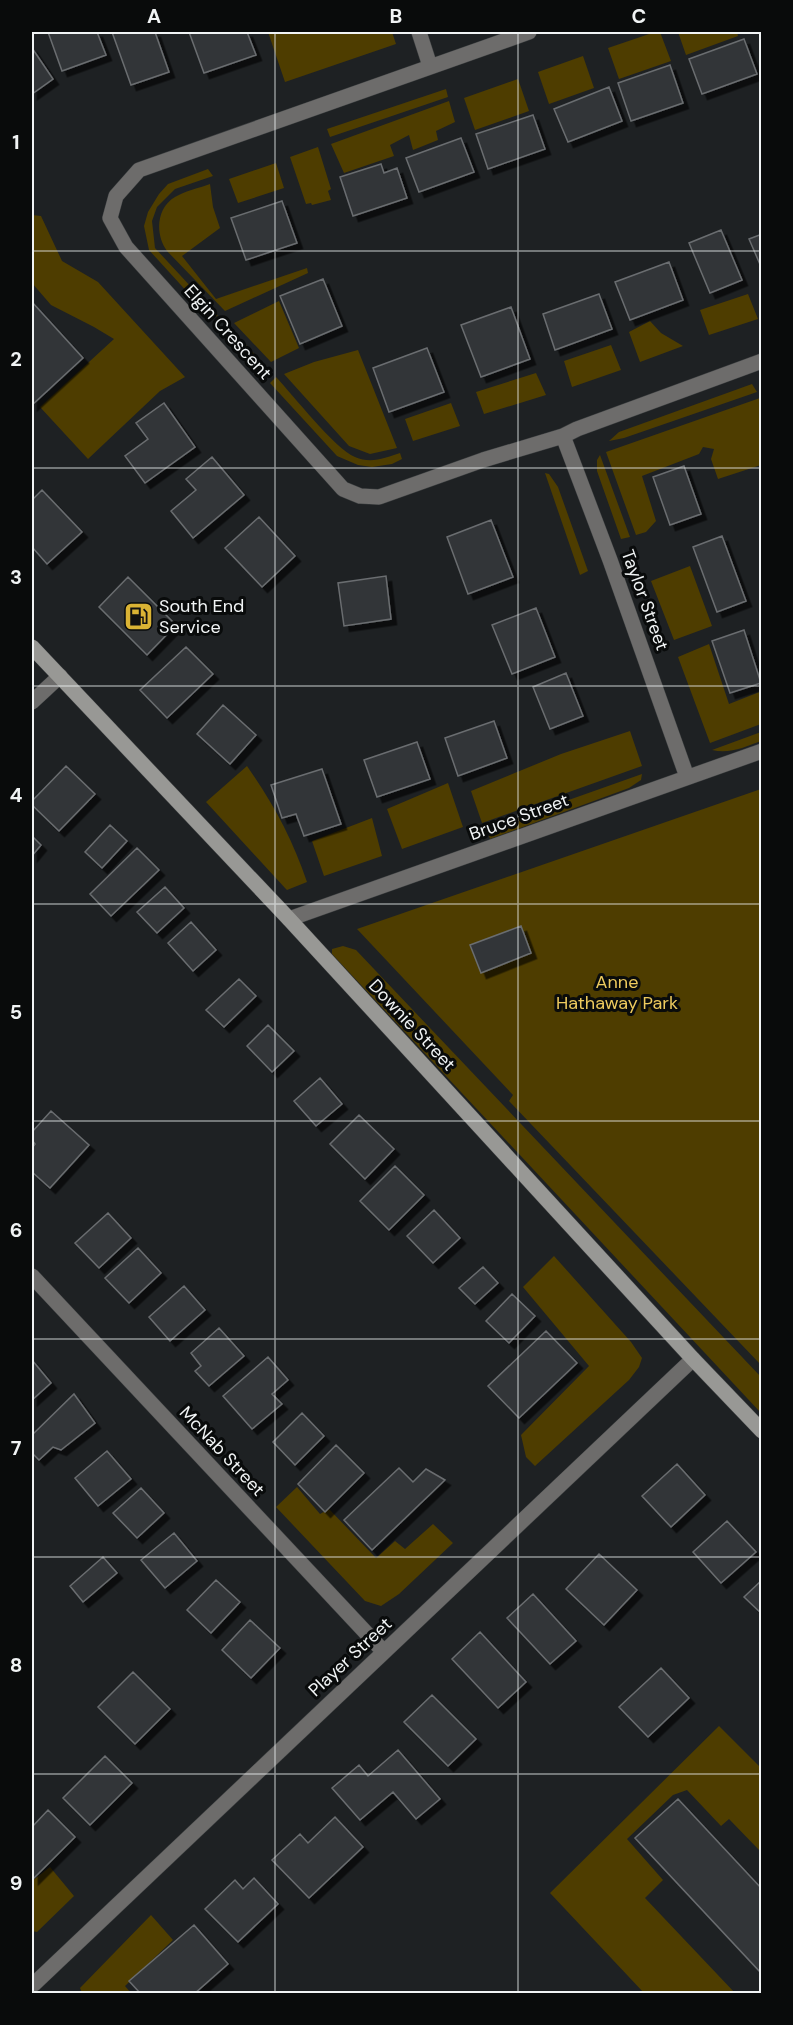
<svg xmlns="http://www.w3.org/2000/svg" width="793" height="2025" viewBox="0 0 793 2025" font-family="'DM Sans',sans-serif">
<defs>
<filter id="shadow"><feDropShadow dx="5.5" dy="5.5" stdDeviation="0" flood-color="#0009"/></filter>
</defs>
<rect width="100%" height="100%" fill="#1e2123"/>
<path fill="#4e3d00" d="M268,32H392L396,44L285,82Z
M655,32H660L671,61L619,79L608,48Z
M678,32H737L738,36L686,55Z
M583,56L594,88L549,104L538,72Z
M518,79L529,111L475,130L464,98Z
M446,89L448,97L330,137L327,129Z
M449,101L455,122L436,131L438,140L413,150L409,135L390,145L394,156L344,173L331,144Z
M318,147L331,189L328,191L331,200L312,205L311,203L306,204L290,157Z
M276,163L284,188L238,203L229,179Z
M208,169L213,176L175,189L157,207L152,221L155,248L218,316L210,317L149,250L144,226L148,212L159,194L168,184Z
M210,184L213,207L220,228L182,256L216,299L307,268L308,273L225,311L167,251C155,235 156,208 175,197C185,191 199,188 210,184Z
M32,215L41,216L62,261L98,282L185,377L160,391L88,459L40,407L114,339L94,327L51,305L32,283Z
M748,294L758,319L709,335L700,310Z
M279,301L299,348L271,362L234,323Z
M650,321L661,333L683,346L640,362L629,332Z
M230,328L262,362L257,368L225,334Z
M611,345L621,370L572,387L564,361Z
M358,350L397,448L370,454L349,446L284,374L314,362Z
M536,373L546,395L484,414L476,392Z
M276,377C293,395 335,449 355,457C371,464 385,458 400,453L402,459L392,464L372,467L358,465L337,456L270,383Z
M752,384L757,392L624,438L609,441L619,432Z
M760,398L762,402L761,465L718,479L711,459L714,449L703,447L699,454L642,476L656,521L646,532L636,535L606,452Z
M451,403L460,426L413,441L405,419Z
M600,455L630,537L621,539L597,471V460Z
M545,473L549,474L558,487L588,571L580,575Z
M690,566L712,626L674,640L651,581Z
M709,644L729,704L762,691L761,724L710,743L678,657Z
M630,731L642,766L482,823L471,791L561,754Z
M761,732V741C745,747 730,754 712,750Z
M247,766C274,805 292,838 307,882L287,890L285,888L206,802Z
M642,774L641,780L629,788L490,839L487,829Z
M448,783L463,827L402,849L387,809Z
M761,789V1365L509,1101L513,1095L357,929Z
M372,818L382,856L324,876L312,841Z
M343,946L356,950L761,1377V1413L332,954V949Z
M554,1256L631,1342L642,1358L639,1367L629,1380L535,1466L526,1457L521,1435L589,1366L523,1287Z
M297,1487L320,1514L329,1509L376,1558L395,1541L405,1549L433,1524L453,1543L399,1594L381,1606L365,1601L276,1507Z
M719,1726L761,1768V1852L729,1819L721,1826L687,1790L673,1795L627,1839L663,1880L645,1898L735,1993H644L550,1893Z
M50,1867L74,1896L37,1932L32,1931V1881Z
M151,1915L173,1940L125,1986L131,1993H82L80,1988Z"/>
<path fill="#333638" stroke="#6a6d70" stroke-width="1.5" filter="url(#shadow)" d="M48,32H97L106,55L62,71Z
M112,32H155L169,72L131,85Z
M189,32H247L256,55L204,73Z
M744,39L757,74L702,94L689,59Z
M32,48L53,79L32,94Z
M670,65L683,103L631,121L618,83Z
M609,87L622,121L568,142L554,109Z
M533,115L545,149L488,169L476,134Z
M461,138L474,172L419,192L406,158Z
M381,164L384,173L397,168L407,198L353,216L340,177Z
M282,201L297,243L246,260L231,218Z
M721,230L742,280L710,293L689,243Z
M762,234V269L749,239Z
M669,262L683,300L630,320L615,282Z
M323,279L342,326L300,344L280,296Z
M599,294L612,329L555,350L543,314Z
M32,302L83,358L32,405Z
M511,307L530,359L481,377L461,325Z
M427,348L444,392L389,412L373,368Z
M164,403L195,447L145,483L125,456L148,439L136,423Z
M212,457L244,495L193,538L171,511L196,490L186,479Z
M684,466L701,514L670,525L653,477Z
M42,490L82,532L47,564L32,547V500Z
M259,517L295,556L262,587L225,548Z
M491,520L513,577L468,594L447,537Z
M722,536L746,601L717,612L693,547Z
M386,576L391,619L344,626L338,583Z
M128,577L176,625L147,655L99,607Z
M536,608L555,657L512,674L492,625Z
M744,630L761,683L730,693L712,641Z
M186,647L213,674L167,718L140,690Z
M566,673L583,716L550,729L533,687Z
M223,705L256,735L230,764L197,734Z
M494,721L507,758L458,776L445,738Z
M417,742L430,779L377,797L364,760Z
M66,766L95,794L59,831L32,805V801Z
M322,769L341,824L304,836L296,814L282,818L271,785Z
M110,825L127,841L102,868L85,852Z
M32,836L41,845L32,856Z
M137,848L159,870L111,916L90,894Z
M165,887L184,908L157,933L137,912Z
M191,922L216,950L193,971L168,943Z
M521,926L531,953L481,973L470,945Z
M239,979L256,996L224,1027L206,1010Z
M268,1025L294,1051L272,1072L247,1046Z
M320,1078L342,1104L316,1126L294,1101Z
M51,1111L89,1145L50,1188L32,1172V1148L35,1144L32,1140V1132Z
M359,1115L394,1149L365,1179L330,1144Z
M395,1166L424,1195L389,1230L360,1201Z
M434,1210L460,1238L433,1263L407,1236Z
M108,1213L131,1238L99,1268L75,1243Z
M138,1248L161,1273L129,1303L105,1278Z
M483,1267L498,1283L475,1304L459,1288Z
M184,1286L205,1310L170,1341L149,1317Z
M512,1294L535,1316L509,1343L486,1321Z
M219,1328L244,1356L209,1386L195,1371L201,1366L191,1353Z
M546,1331L577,1363L519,1418L488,1386Z
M268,1357L288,1380L272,1394L282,1404L252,1429L223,1396Z
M32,1360L51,1383L32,1400Z
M74,1394L95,1423L61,1450L53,1447L39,1460L32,1453V1435Z
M302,1413L324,1436L295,1465L273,1442Z
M336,1445L364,1473L325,1512L298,1484Z
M107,1451L131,1479L98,1506L75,1478Z
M677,1464L705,1495L671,1527L642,1496Z
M399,1468L413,1482L426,1469L445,1480L372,1550L344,1520Z
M141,1488L164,1513L137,1538L113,1513Z
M727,1521L756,1552L721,1583L693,1552Z
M174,1533L197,1561L165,1588L141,1560Z
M599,1554L637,1590L604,1625L566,1589Z
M103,1557L117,1573L83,1602L70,1586Z
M216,1580L240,1602L211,1633L187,1610Z
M762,1580V1614L744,1597Z
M533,1594L576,1641L550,1664L507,1618Z
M250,1620L280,1648L251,1678L222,1650Z
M480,1632L526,1682L498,1708L452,1659Z
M661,1668L689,1698L648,1737L619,1707Z
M133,1672L170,1709L135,1744L98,1707Z
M432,1695L476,1739L448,1766L404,1722Z
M398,1750L440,1799L416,1819L393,1792L360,1820L332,1788L359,1765L368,1776Z
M105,1756L132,1783L90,1825L63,1798Z
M678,1799L762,1889V1974L635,1838Z
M48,1810L75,1837L33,1879L32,1827Z
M335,1817L363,1847L309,1898L272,1860L300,1834L308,1843Z
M254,1878L278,1904L238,1942L205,1909L235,1880L243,1889Z
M194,1925L228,1964L194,1994H141L129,1981Z"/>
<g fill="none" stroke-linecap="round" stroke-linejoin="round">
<defs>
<path id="street" d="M419,32L430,66
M529,32L139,170L116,196L110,218L126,247L343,489L360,496L379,497L483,460L563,436L577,429L762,361
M563,436L610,560L687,777
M32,702L60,676
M289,919L762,751
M32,1276L384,1652
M34,1984L693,1359"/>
<path id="secondary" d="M32,647L289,919L693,1359L762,1431"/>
</defs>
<use href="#street" stroke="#3c3f40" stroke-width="16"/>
<use href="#secondary" stroke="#3c3f40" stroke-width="16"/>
<use href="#street" stroke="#6d6c6b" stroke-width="15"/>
<use href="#secondary" stroke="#989895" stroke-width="15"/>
</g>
<path fill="none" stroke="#f1f4f5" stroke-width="1.5" stroke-opacity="0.55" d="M275,32V1994M518,32V1994M32,251H762M32,468H762M32,686H762M32,904H762M32,1121H762M32,1339H762M32,1557H762M32,1774H762"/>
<defs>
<symbol id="fuel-square" viewBox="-11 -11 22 22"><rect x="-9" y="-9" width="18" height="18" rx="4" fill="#dab334" stroke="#090b0b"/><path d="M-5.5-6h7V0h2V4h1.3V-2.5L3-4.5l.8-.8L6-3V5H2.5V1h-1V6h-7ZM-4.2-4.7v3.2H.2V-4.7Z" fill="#111"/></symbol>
</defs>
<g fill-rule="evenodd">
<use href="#fuel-square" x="122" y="600" width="33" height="33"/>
</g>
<g text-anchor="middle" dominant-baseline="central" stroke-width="6" stroke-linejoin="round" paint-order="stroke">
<g font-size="18" fill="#f1f4f5" stroke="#090b0b">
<text transform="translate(228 332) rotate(48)">Elgin Crescent</text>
<text transform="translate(645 600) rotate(70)">Taylor Street</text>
<text transform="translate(519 817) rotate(-20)">Bruce Street</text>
<text transform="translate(412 1025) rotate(47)">Downie Street</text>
<text transform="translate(222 1451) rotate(47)">McNab Street</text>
<text transform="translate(350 1657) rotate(-43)">Player Street</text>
</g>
<g font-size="18" fill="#f1f4f5" stroke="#090b0b" text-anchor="start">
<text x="159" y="606">South End<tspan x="159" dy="21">Service</tspan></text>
</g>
<g font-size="18" fill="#eecb5e" stroke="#090b0b">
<text x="617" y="982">Anne<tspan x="617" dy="21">Hathaway Park</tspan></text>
</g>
</g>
<rect width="793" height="2025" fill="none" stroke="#090b0b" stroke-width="66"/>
<rect x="33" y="33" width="727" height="1959" fill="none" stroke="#f1f4f5" stroke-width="2"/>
<g font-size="20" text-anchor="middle" font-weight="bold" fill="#f1f4f5">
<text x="154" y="23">A</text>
<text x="396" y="23">B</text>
<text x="639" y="23">C</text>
<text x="16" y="149">1</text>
<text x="16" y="366">2</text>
<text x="16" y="584">3</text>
<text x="16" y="802">4</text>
<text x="16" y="1019">5</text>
<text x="16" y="1237">6</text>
<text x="16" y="1455">7</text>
<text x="16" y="1672">8</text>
<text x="16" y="1890">9</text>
</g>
</svg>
